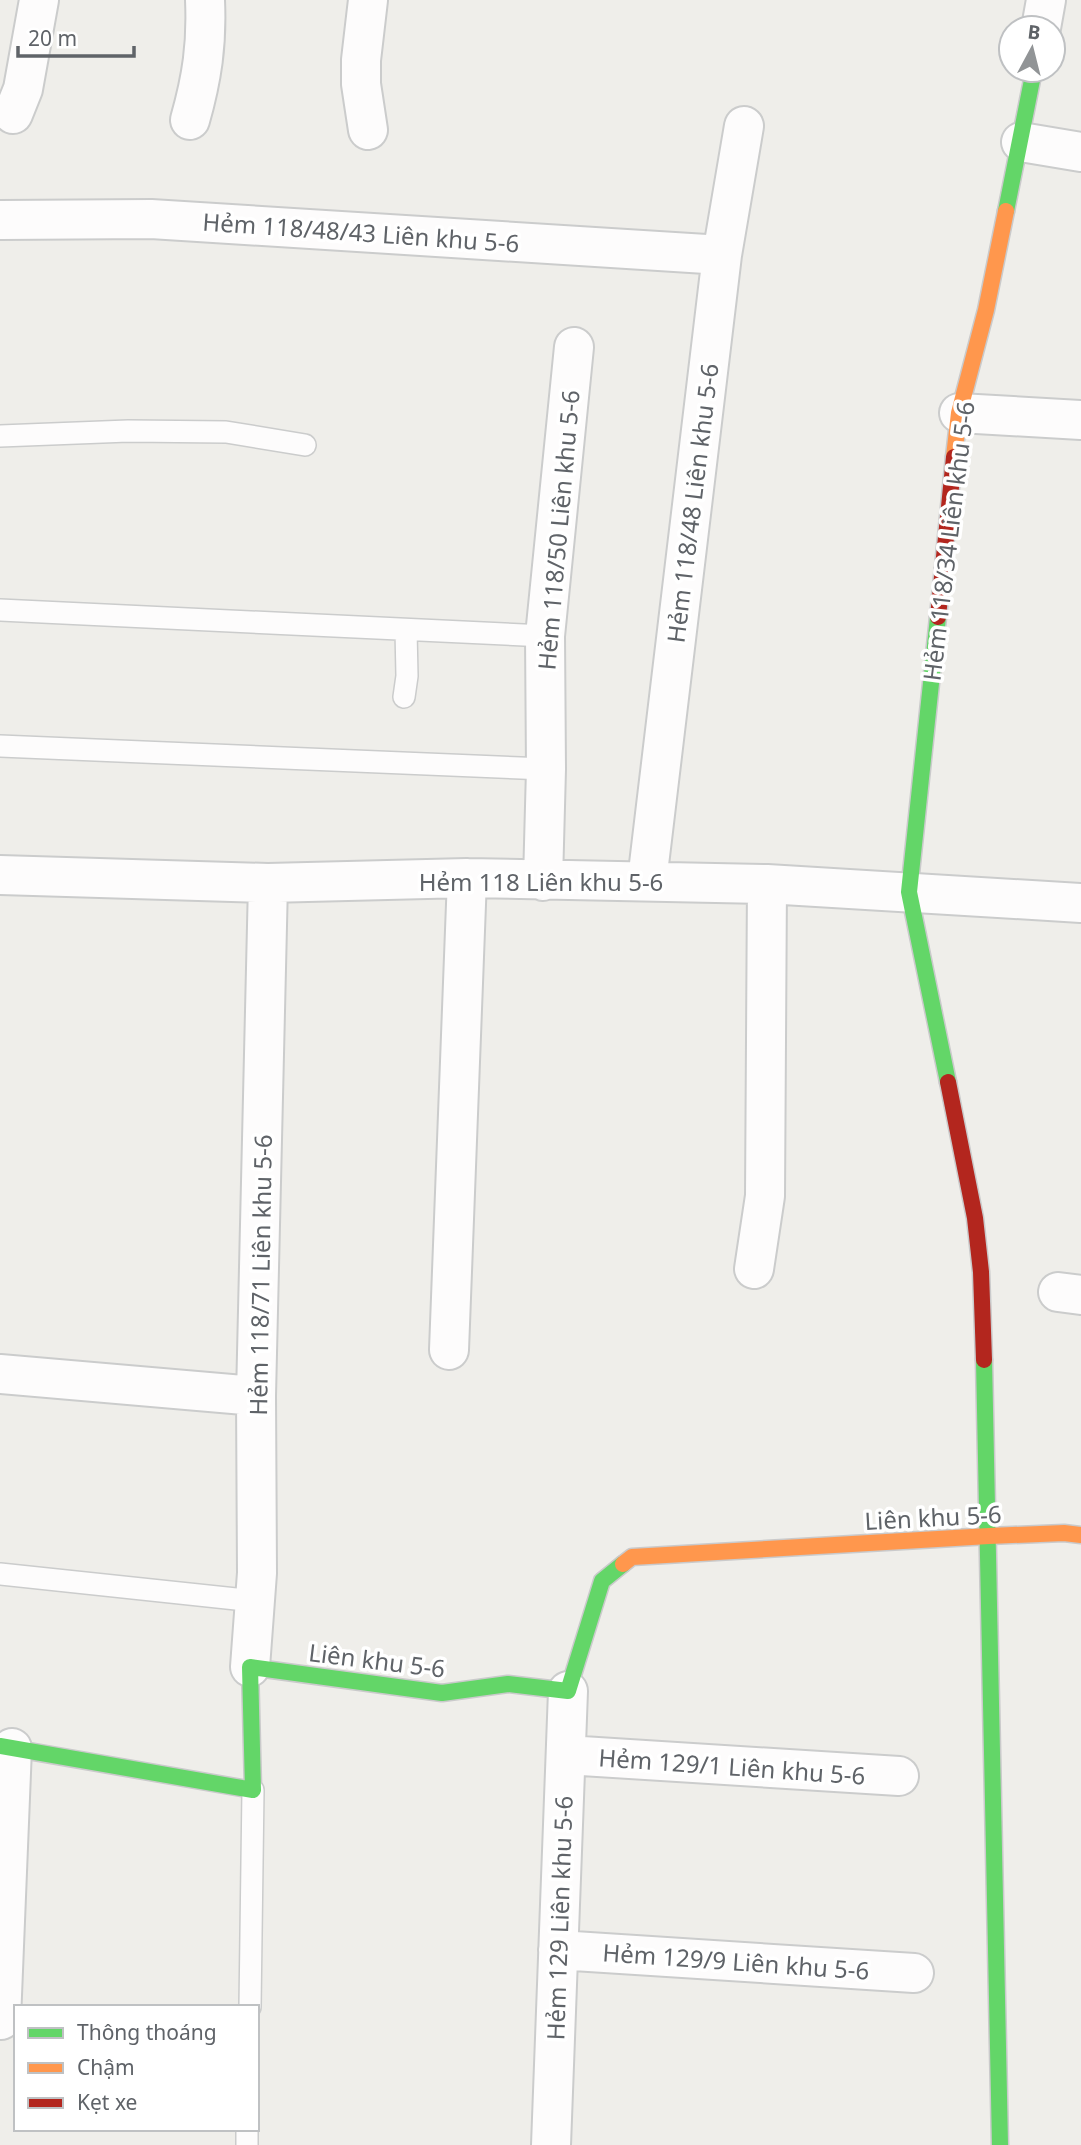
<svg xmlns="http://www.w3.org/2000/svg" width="1081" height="2145" viewBox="0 0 1081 2145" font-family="'Noto Sans',sans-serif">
<rect width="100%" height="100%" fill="#efeeea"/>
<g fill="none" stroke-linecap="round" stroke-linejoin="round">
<defs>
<path id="lane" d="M0,436L128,431L226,432L305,445
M0,610L545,636
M404,697L407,676L406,630
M0,746L546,769
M0,1574L255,1601
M250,2007L253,1790
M247,2145V2129"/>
<path id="street" d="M1041,28L1046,0
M13,114L23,89L39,0
M190,120C202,78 207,44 205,0
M368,130L361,84V60L368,0
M1021,142L1081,152
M0,220L151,219L722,255
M959,413L1081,420
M0,875L268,883L467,878L767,884L1081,903
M543,881L546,769L545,636L574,347
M647,881L722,255L744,126
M754,1269L765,1196L767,884
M1058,1292L1081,1295
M449,1350L467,878
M0,1374L256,1396
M250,1667L257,1573L256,1396L268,883
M566,1755L899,1776
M558,1950L914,1973
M1,2020L12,1748
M551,2145L568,1691"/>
<path id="fast" d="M1006,211L1034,70
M938,617L909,892L948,1082
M984,1360L1000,2145
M0,1746L253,1790L250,1667L442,1693L508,1684L568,1691L602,1581L623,1564"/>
<path id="slow" d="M954,457L959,413L986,310L1006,211
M623,1564L632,1557L989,1536L1064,1533L1081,1535"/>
<path id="jam" d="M938,617L954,457
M948,1082L975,1218L981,1272L984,1360"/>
</defs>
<use href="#lane" stroke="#cbcccc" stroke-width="24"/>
<use href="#street" stroke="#cbcccc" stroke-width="42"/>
<use href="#fast" stroke="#cacacb" stroke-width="19"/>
<use href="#slow" stroke="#cacacb" stroke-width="19"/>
<use href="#jam" stroke="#cacacb" stroke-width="19"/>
<use href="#lane" stroke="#fdfcfc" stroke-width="21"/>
<use href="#street" stroke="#fdfcfc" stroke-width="38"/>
<use href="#fast" stroke="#63d668" stroke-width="16"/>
<use href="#slow" stroke="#ff974d" stroke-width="16"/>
<use href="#jam" stroke="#b3261e" stroke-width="16"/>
</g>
<g text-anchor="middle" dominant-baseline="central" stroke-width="7" stroke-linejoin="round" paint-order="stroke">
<g font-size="24" fill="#5f6368" stroke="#fff">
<text transform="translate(361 232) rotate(4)">Hẻm 118/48/43 Liên khu 5-6</text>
<text transform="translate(692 503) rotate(-83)">Hẻm 118/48 Liên khu 5-6</text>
<text transform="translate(558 530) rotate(-85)">Hẻm 118/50 Liên khu 5-6</text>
<text transform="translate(948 541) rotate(-83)">Hẻm 118/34 Liên khu 5-6</text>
<text x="541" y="881">Hẻm 118 Liên khu 5-6</text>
<text transform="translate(260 1275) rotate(-89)">Hẻm 118/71 Liên khu 5-6</text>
<text transform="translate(933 1517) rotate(-3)">Liên khu 5-6</text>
<text transform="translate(377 1660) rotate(7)">Liên khu 5-6</text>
<text transform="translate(732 1766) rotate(4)">Hẻm 129/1 Liên khu 5-6</text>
<text transform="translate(559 1918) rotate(-88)">Hẻm 129 Liên khu 5-6</text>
<text transform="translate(736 1961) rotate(4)">Hẻm 129/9 Liên khu 5-6</text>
</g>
</g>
<rect x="14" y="2005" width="245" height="126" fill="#ffffff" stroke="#bfc1c3" stroke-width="2"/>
<rect x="28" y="2028" width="35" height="10" fill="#63d668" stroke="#bfc1c3" stroke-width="2"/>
<text x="77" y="2040" font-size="21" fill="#5f6368">Thông thoáng</text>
<rect x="28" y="2063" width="35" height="10" fill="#ff974d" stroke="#bfc1c3" stroke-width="2"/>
<text x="77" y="2075" font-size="21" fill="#5f6368">Chậm</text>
<rect x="28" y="2098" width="35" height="10" fill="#b3261e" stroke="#bfc1c3" stroke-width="2"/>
<text x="77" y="2110" font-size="21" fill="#5f6368">Kẹt xe</text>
<g transform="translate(1032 49) rotate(7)"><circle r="33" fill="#ffffff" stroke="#bfc1c3" stroke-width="2"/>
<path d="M0-5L12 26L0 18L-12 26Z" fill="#919496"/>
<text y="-10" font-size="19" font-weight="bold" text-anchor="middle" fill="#5f6368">B</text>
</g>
<path d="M18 46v10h116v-10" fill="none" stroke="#5f6368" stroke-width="3.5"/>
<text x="28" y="46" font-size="21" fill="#5f6368" stroke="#ffffff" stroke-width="5" paint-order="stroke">20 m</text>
</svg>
